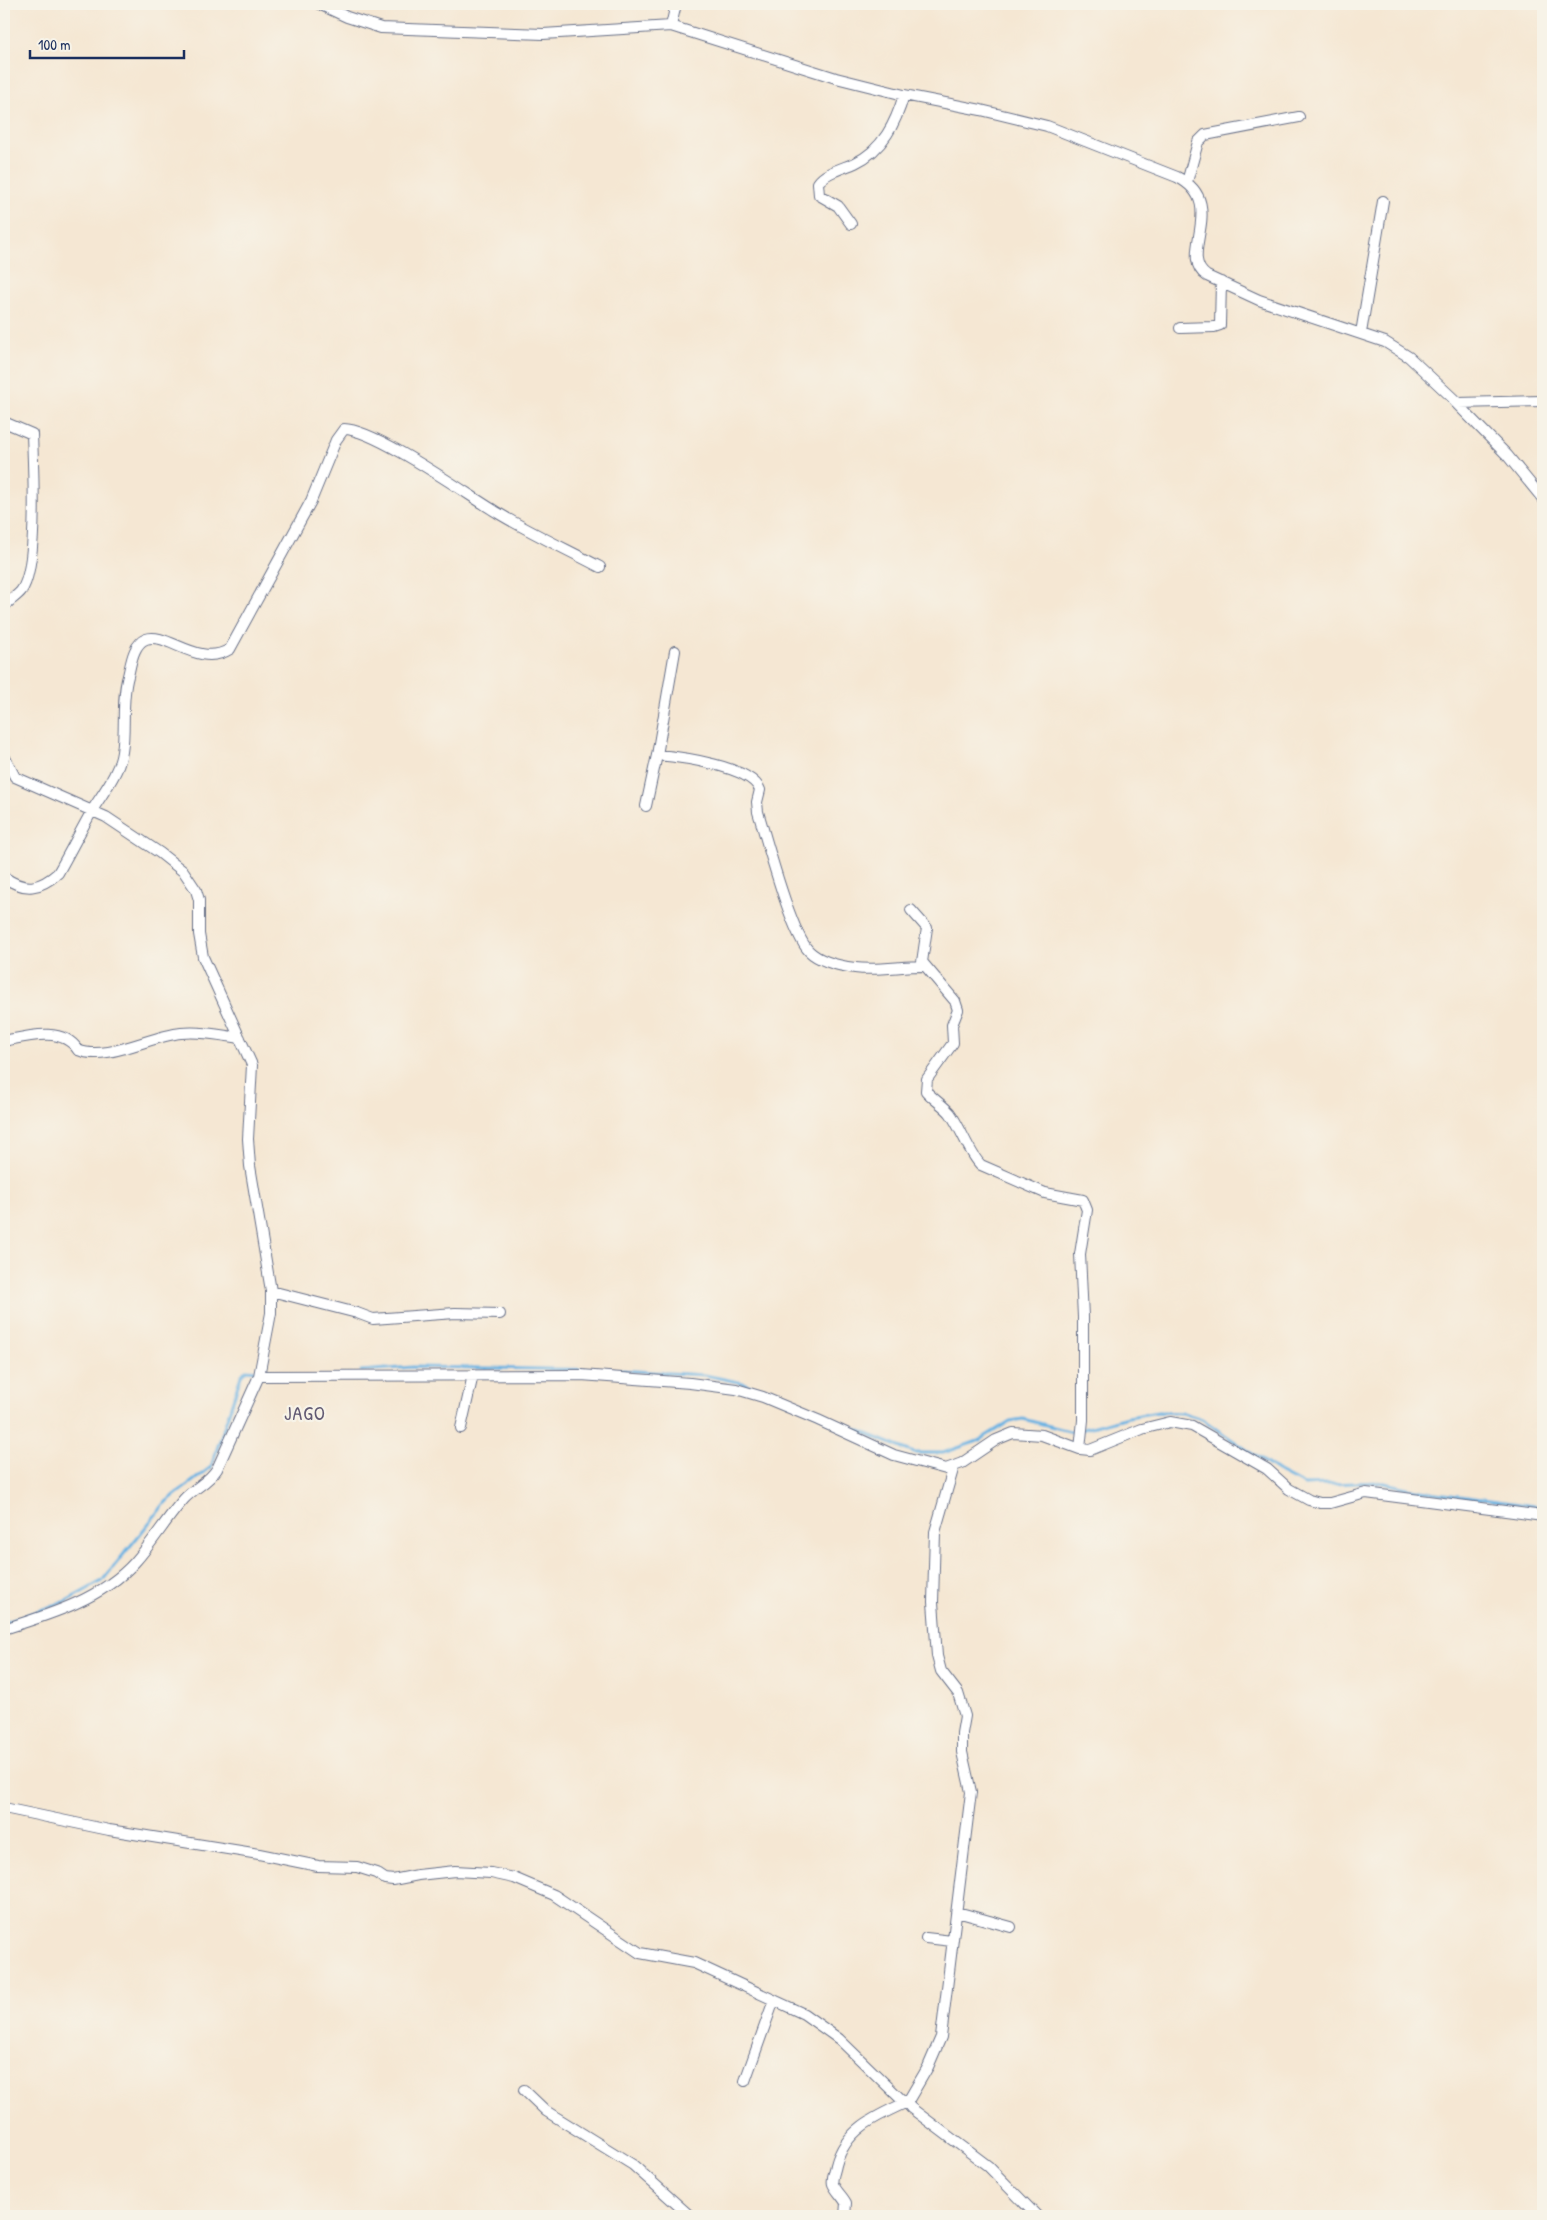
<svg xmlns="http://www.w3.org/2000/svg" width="1547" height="2220" viewBox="0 0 1547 2220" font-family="'Patrick Hand',sans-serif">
<rect width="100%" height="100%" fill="#f7f3e8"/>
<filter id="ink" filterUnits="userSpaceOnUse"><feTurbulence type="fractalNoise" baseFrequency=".02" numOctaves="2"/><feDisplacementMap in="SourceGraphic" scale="10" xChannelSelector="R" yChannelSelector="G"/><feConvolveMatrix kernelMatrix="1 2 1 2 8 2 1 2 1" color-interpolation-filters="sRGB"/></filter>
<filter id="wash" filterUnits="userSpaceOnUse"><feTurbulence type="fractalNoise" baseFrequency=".0096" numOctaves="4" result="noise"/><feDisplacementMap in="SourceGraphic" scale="20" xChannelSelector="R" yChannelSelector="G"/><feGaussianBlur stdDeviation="1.12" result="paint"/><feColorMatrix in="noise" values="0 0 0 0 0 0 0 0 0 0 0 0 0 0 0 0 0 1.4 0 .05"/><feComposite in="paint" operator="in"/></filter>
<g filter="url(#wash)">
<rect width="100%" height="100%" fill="#f5e7d3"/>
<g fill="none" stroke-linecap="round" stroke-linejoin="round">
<path stroke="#6bb3e3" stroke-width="3" d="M361,1371L413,1367L618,1370L705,1375L743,1383L914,1453H943L978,1441L1010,1421L1023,1419L1073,1432L1128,1417L1158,1412L1183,1413L1202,1419L1279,1472L1304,1485L1380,1482L1421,1491L1543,1507
M4,1623L66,1601L102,1581L166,1502L211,1467L241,1376L246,1370L258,1371"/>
</g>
</g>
<g filter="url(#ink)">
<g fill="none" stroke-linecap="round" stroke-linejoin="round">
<defs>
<path id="minor" d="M319,4L347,17L381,28L543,34L671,26L836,78L904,95L981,110L1047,126L1177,177C1230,203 1176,256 1207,276L1259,300L1385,342L1409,357L1458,403L1543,401
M671,26L676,4
M1187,182L1198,142L1205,135L1299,117
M851,224L838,206L819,195L818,183C825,172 844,168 855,163C883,150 896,122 904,95
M1180,328L1214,327L1220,325L1221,282
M1361,333L1383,201
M1454,401L1507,455L1543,499
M4,422L32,434C33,465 39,568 21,591C17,596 9,601 4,606
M657,755L675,651
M4,756L15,777L106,817L160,853L184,872L196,890L199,900V934L203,957L252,1065L248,1139L250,1166L271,1291V1313L259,1376
M646,806L657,755C680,757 751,766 760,790L757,802L758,812C767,841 791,933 809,951C820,962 840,966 855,968C878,971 900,966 923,966
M4,877C25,892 40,889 58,873C70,852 81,830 93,809C104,791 119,773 122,752C126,727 121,700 128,676C131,664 133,644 146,639C166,631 199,669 230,649L311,501L336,440L344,429C375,429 468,495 498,513C531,533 566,549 600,567
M911,910L927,928L922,962L955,1001L958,1010L952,1025L953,1043L927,1079L926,1091C933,1099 943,1105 950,1113C961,1128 970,1155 981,1165L1045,1193L1083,1200L1087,1210L1080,1254L1083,1317V1420L1080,1449
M4,1041C28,1036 63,1026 78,1050C106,1062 150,1036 181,1033C200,1031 220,1035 240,1038
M271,1291L357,1313L373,1319L455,1313L500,1314
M461,1428L473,1375
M954,1466L935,1532L933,1602L937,1656L941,1671L958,1693L965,1716L962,1733V1752L971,1792L941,2037L928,2067L907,2103L911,2108L988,2166L1037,2216
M4,1629C49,1615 102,1599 135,1562C153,1542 166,1519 184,1499C195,1487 208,1483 217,1469L259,1376L581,1375L690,1383L736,1389L763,1397L818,1420L894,1455L946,1469L962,1463L996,1440L1013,1433L1042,1435L1080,1449L1090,1450L1142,1429L1170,1422L1192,1426L1267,1469L1289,1489L1309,1500L1320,1503H1330L1366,1493L1543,1516
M4,1808L109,1830L259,1854L318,1866L357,1867L376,1873L385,1879L393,1880L418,1875L455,1871L491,1873L514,1878L554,1895L640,1953L694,1963L804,2014L839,2039L905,2103L907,2102
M957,1912L1011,1927
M926,1938L952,1941
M745,2081L774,2000
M524,2090L546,2111L633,2165L690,2216
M845,2216L846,2203C843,2197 836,2191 833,2184C831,2179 835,2171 836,2165C845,2130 874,2117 905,2103"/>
</defs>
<use href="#minor" stroke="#676f87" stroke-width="12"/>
<use href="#minor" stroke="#fff" stroke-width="10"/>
</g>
</g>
<g text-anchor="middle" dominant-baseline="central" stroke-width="4.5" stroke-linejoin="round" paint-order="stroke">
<g font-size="20" letter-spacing="1" fill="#625a73" stroke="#f7f3e8">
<text x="305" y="1412">JAGO</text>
</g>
</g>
<rect width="1547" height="2220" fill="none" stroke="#f7f3e8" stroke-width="20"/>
<path d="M30 50v8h154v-8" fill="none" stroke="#1b2f5e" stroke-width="2.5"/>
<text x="38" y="50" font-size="15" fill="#1b2f5e" stroke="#f7f3e8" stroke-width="4" paint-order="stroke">100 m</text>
</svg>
